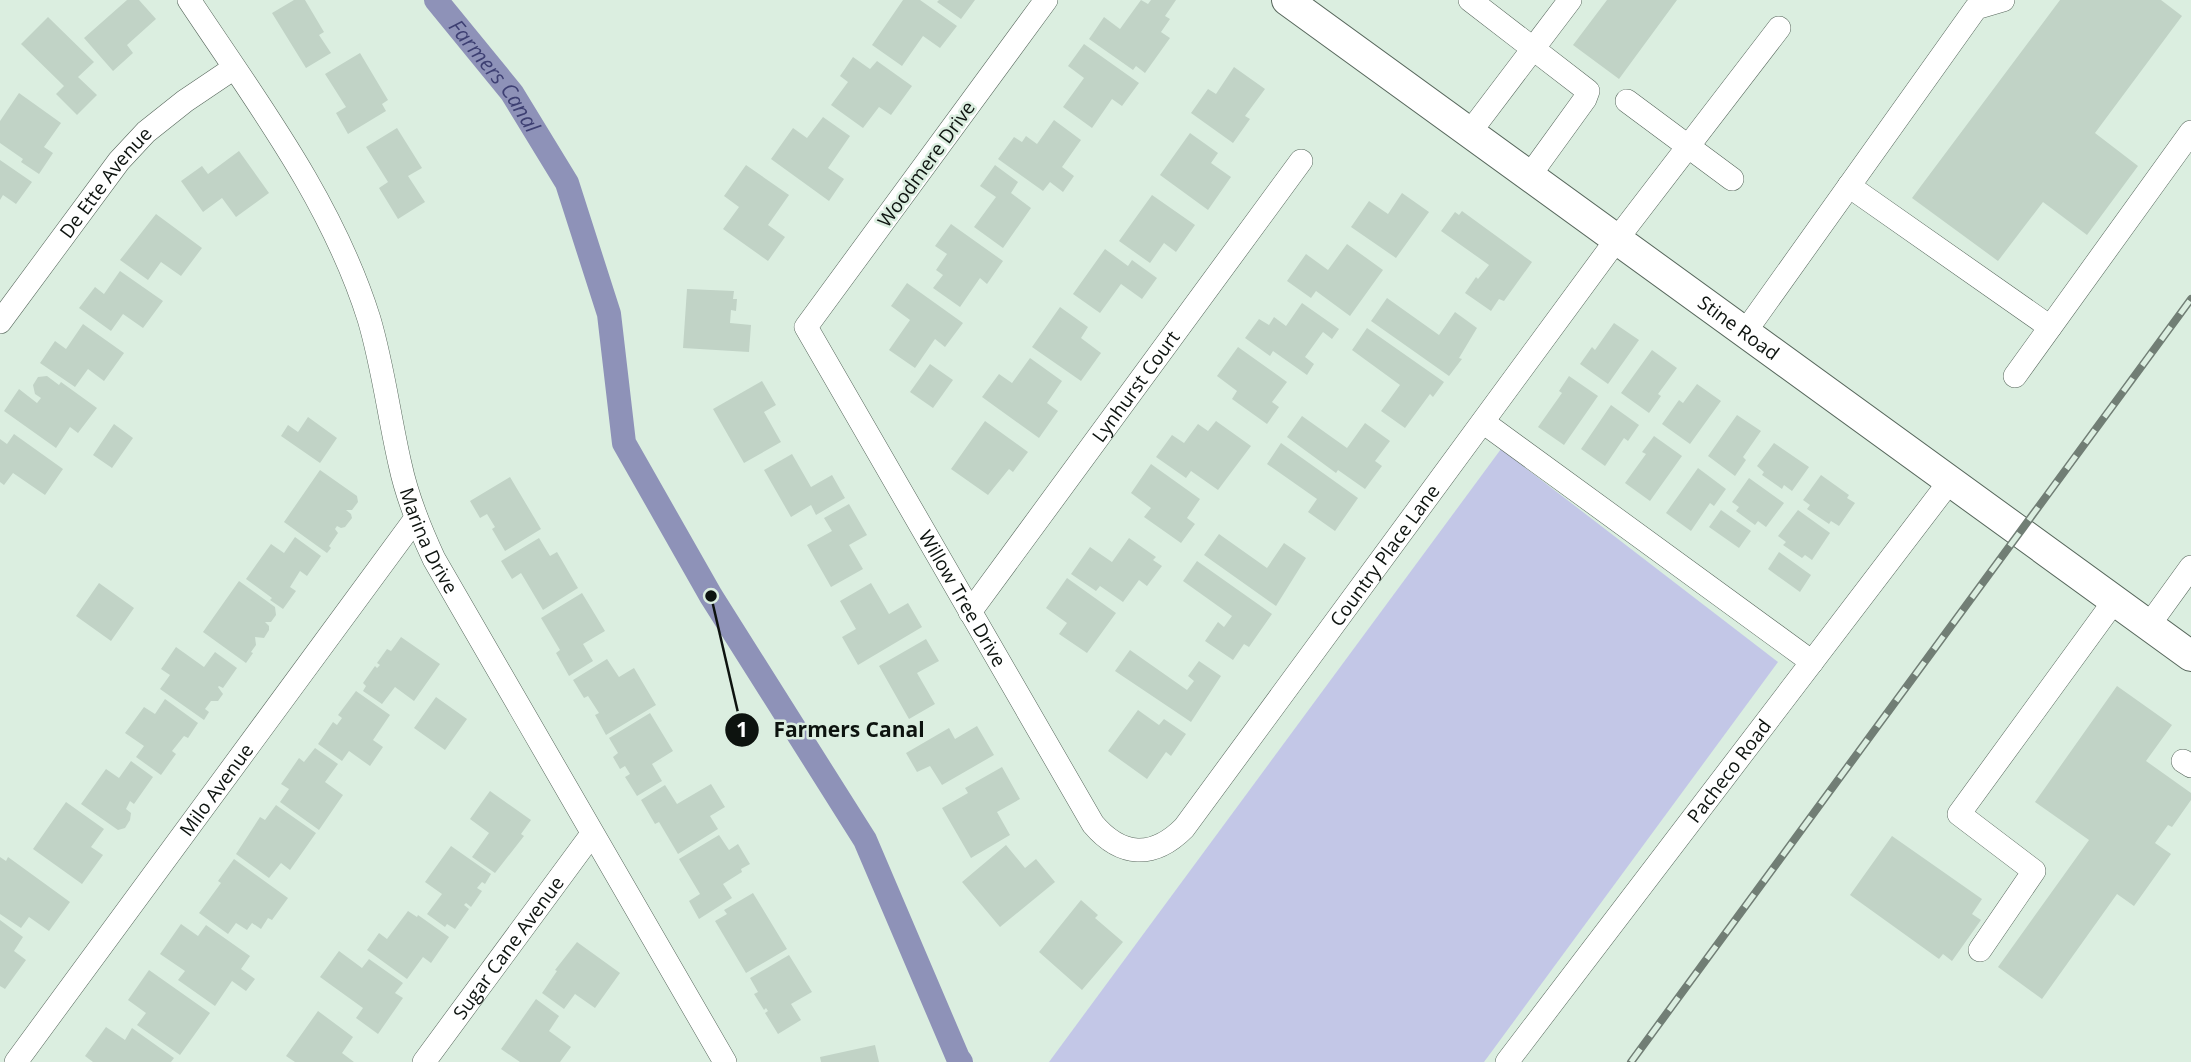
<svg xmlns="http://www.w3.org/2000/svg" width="2191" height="1062" viewBox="0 0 2191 1062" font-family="'Open Sans',sans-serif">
<rect width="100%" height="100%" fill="#dbeee0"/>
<path fill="#c3c7e7" d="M1501,449L1778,662L1484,1062H1049Z"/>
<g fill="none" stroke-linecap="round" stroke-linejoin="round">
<path stroke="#8e92b8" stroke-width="24" id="s1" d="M436,0L512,93L567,183L609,314L624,443L711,596L865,840L958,1058L961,1062"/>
</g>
<path fill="#c1d3c6" d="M127,0H139L156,19L127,45L133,53L113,71L84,38Z
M294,0H305L324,32L319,35L331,53L306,68L272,13Z
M903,0H920L957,26L940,48L923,36L902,66L872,45Z
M939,0H975L961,19L937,2Z
M1141,0L1148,4L1151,0H1176L1165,16L1170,19L1161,32L1170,38L1145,73L1136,66L1133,70L1089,39L1104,17L1120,29Z
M1607,0H1677L1619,79L1573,45Z
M2060,0H2161L2182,16L2095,133L2138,166L2087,235L2043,202L1998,261L1912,198Z
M48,17L94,62L78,77L97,95L77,115L56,94L64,86L21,44Z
M1084,44L1139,83L1122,106L1112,99L1092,128L1063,107L1084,78L1068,66Z
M360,53L388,100L382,104L386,111L348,134L336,113L346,107L325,74Z
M853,57L870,69L877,61L912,86L891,115L879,107L863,128L831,105L848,82L840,76Z
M1234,67L1265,89L1245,116L1250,119L1233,143L1191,113L1208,89L1216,94Z
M19,93L61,123L44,147L53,153L39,174L21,162L23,159L0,143V121Z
M823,117L850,136L828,168L844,179L829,201L771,159L793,128L807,138Z
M1054,120L1081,140L1062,167L1074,176L1063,192L1050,182L1043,191L998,159L1014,137L1022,142L1026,136L1037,144Z
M397,128L422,168L408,176L425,202L398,219L379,188L388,182L366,147Z
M1190,133L1218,153L1211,163L1231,177L1208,210L1160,175Z
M239,151L269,193L236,217L222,198L203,212L181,181L202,166L208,174Z
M0,160L32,182L16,204L3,195L0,200Z
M746,165L789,195L768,225L785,237L768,261L723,229L739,207L724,196Z
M995,165L1018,182L1011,193L1031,208L1003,248L974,227L996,197L980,186Z
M1402,193L1429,212L1396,258L1351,227L1369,201L1388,214Z
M1152,195L1195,225L1176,252L1164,243L1150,263L1119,241Z
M1462,211L1532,262L1504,301L1499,299L1491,311L1465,293L1476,277L1478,279L1489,265L1441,231L1455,212L1459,215Z
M156,214L202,248L181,276L161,262L148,280L120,260Z
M951,224L1003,261L987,284L980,278L960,307L933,288L943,275L936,270L947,254L935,246Z
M1347,244L1383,270L1350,316L1316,291L1311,298L1287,281L1306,254L1328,270Z
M1105,249L1128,266L1132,260L1157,278L1142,299L1121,284L1100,313L1073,294Z
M120,271L163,301L143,328L123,314L111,331L79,308L95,287L104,294Z
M907,283L963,323L945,347L935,339L915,368L889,350L910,320L891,306Z
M687,289L734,291L733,299H737L736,311L731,310L730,323L751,325L749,352L683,348Z
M1387,298L1439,335L1455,312L1477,328L1459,358L1462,359L1449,376L1371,321Z
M1302,303L1339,329L1332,339L1323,332L1305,357L1314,364L1307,375L1273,351L1270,356L1245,338L1259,319L1269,325L1274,317L1286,326Z
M1060,307L1088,327L1081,338L1101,353L1081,381L1032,347Z
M1614,323L1639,340L1608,384L1580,364L1592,347L1595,350Z
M83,324L124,353L104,381L88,369L75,387L40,363L55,341L66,349Z
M1367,328L1444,382L1433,397L1430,394L1405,428L1381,411L1400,385L1352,350Z
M1238,347L1287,382L1272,402L1279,407L1267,424L1232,399L1237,391L1217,376Z
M1652,350L1677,368L1658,394L1661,396L1649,413L1621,393Z
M1030,358L1062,381L1047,403L1058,411L1039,438L982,397L999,374L1012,383Z
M930,364L953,380L933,408L910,392Z
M47,376L59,385L61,382L97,408L78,433L70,427L56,448L4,411L19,389L37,403L41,398L35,394L33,385L38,377Z
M1569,376L1598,396L1564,445L1538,427L1562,393L1559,391Z
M762,381L776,405L764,412L781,442L744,463L713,409Z
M1697,384L1721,401L1690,444L1662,424L1679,400L1683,403Z
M1611,405L1639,425L1628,441L1624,438L1605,466L1581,449Z
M1737,415L1761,431L1743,457L1746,460L1735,476L1708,456Z
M1302,416L1347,448L1365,423L1390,441L1375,461L1382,466L1365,489L1338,470L1336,473L1287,437Z
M308,417L337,438L320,463L281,436L288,425L298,432Z
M985,421L1028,452L1013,472L1009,469L988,495L951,469Z
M1216,421L1251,446L1218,490L1191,471L1186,478L1156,457L1172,435L1184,443L1198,424L1208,431Z
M114,424L133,438L112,468L93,455Z
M14,434L63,469L45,495L13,473L4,485L0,482V439L7,444Z
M1654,436L1682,456L1650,501L1625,483L1646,454L1642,452Z
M1281,443L1358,498L1335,531L1308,512L1317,499L1267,464Z
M1774,443L1809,467L1792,491L1784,485L1782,489L1762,475L1764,472L1757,466Z
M792,454L811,487L832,475L845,498L816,515L811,505L791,517L764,470Z
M1151,464L1200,499L1187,518L1195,524L1181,543L1144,517L1151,508L1131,493Z
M1698,468L1726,489L1714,506L1710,503L1691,531L1666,513Z
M320,470L357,496L358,502L352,510H346L351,514L352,518L345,527L341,528L337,526L335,529L338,533L329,546L331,548L327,553L284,522Z
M1821,475L1849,495L1847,498L1855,503L1839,526L1831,521L1829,524L1807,509L1810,505L1803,500Z
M510,477L541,529L505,551L492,529L495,527L487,514L480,518L470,501Z
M1749,478L1784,503L1766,527L1758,521L1755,525L1736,511L1739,507L1732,502Z
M849,504L867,535L849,545L863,569L831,587L807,545L832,531L824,518Z
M1721,510L1751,531L1739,548L1709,527Z
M1798,510L1830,533L1812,560L1805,555L1802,558L1783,545L1786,542L1778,536Z
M1219,534L1267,568L1284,543L1306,558L1276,606L1204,555Z
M295,537L321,556L307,576L300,571L290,587L296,591L283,609L270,600L272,598L246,579L271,544L284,553Z
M539,538L550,556L557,552L578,588L543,610L521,573L512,579L501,561Z
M1129,538L1156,557L1153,560L1162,566L1147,586L1139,580L1123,602L1100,586L1096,591L1071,574L1090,547L1112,562Z
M1779,552L1811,575L1800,592L1768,569Z
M1197,561L1272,614L1249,647L1244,644L1233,660L1205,641L1218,622L1224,627L1232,616L1183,581Z
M1067,578L1116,613L1087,653L1059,634L1067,623L1046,608Z
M239,581L275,607L276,615L271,622H265L269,626V630L264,638L255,637L256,645L251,652L253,653L246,663L203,632Z
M99,583L134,608L111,641L76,616Z
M871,583L889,614L908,603L922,627L858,665L842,637L856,629L840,601Z
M582,593L605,631L583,644L593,661L569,676L556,653L560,650L541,618Z
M401,637L440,664L414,701L395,687L382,704L363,691L366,686L363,683L375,666L377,668L380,665L377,663L387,649L391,651Z
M926,639L939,661L917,673L935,704L909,719L879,666Z
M176,647L204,667L215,652L237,668L223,688L219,686L218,687L223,694L218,701H211L205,709L209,712L204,720L160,689L170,675L161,669Z
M1130,650L1187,690L1194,681L1188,676L1199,661L1221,676L1191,722L1115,671Z
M607,659L619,677L634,668L656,705L606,735L595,715L599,713L588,696L584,698L573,680Z
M2117,686L2172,725L2146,761L2191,793V800L2172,827L2168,825L2155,843L2171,854L2134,906L2117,894L2042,999L1998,967L2089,840L2035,802Z
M356,691L390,715L373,740L383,747L370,766L349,751L342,761L318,744L333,722L337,725L342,718L338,715Z
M436,697L467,719L445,750L414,728Z
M165,699L198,723L188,738L184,736L172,751L176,754L161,775L136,757L144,746L125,733L144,707L155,714Z
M1138,710L1159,725L1164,719L1186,734L1171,756L1166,752L1147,779L1108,751Z
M650,713L673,751L652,764L662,781L637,796L625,777L630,774L625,766L620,769L613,757L618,753L609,738Z
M977,726L994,755L942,785L930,766L917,772L906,753L949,728L955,739Z
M315,748L338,764L325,782L343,795L319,830L280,802L289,789L281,784L299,758L304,762Z
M131,761L153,777L134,804L130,801L126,809L131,813L130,820L125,828L118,830L81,804L106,769L119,778Z
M1002,767L1020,799L997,812L1010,835L971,858L942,808L968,793L965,788Z
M711,784L725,807L710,816L718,829L678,854L659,822L655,824L641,800L665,785L677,804Z
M490,791L531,820L521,834L524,836L495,873L472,857L489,833L470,819Z
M66,802L104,829L91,847L103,855L82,884L33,849Z
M276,805L316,833L290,870L281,863L269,878L236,854L260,817L265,820Z
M719,835L729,850L738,844L750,864L741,869L742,872L723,884L732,898L699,919L689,901L700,894L679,859Z
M1892,836L1982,899L1972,914L1981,920L1952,961L1943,954L1939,959L1850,895Z
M1006,845L1025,868L1036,859L1055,882L1000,927L962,882Z
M451,846L491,874L485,884L482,882L477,888L482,891L471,907L466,903L464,905L469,909L455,929L447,924L445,927L427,914L442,894L425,882Z
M0,857L6,861L8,857L70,902L49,931L29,917L21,928L0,914Z
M234,859L288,898L272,920L268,918L261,929L252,923L247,930L236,923L228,934L199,913L221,883L218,881Z
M753,893L787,949L746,973L715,921L727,914L724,910Z
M1081,900L1098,915L1095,918L1123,942L1082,990L1039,952Z
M408,911L417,917L418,915L449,937L431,963L423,957L407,979L367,950L379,933L387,939Z
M0,920L23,937L14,951L26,960L5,989L0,986Z
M181,924L198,936L206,925L250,956L241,969L255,979L246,991L232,981L215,1006L178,980L185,971L160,954Z
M577,942L620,973L595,1008L575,994L564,1009L542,993L557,971L555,970Z
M339,951L362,968L369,959L403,983L395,993L403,998L378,1034L356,1018L363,1008L320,977Z
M789,955L812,992L791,1004L801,1020L778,1034L765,1013L768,1011L766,1008L764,1010L754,994L758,992L750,978Z
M149,970L210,1013L180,1055L137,1025L146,1013L128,1000Z
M536,999L559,1016L549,1031L571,1047L560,1062H520L501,1049Z
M318,1011L353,1037L342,1053L354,1062H295L286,1056Z
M106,1027L125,1040L132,1028L174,1058L171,1062H93L85,1056Z
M875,1045L879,1062H821L820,1057Z"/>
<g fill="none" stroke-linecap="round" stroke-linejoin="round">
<defs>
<g id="minor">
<path id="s2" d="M189,0C256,101 332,201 369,319C383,366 389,416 400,464C407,497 420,529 434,559L725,1062"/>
<path id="s3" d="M1046,0L806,327L1093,824C1121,857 1153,859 1184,828L1617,239L1779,28"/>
<path d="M1470,0L1588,91L1585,99L1530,175"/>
<path d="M1627,101L1732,179"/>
<path d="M1470,132L1570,0"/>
<path d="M1849,186L2050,327"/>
<path id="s4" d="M0,322L119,161L146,132L185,101L234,68"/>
<path d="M1745,332L1976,8L2003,0"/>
<path d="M2015,376L2191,132"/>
<path d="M1483,422L1812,662"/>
<path id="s5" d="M970,612L1301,161"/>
<path d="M2149,625L2191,567"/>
<path d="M2183,761L2191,766"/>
<path d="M1980,950L2034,871L1959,814L2115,600"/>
<path id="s6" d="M16,1062L416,518"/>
<path id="s7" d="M424,1062L592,834"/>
<path id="s8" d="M1507,1062L1950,481"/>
</g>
<g id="major">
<path id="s9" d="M1287,0L2191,656"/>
</g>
</defs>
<use href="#minor" stroke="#57675c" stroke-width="24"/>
<use href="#major" stroke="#57675c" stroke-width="32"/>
<use href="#minor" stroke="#fff" stroke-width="23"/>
<use href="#major" stroke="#fff" stroke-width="30"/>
<defs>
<path id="rail" d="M1631,1062L2191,299"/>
</defs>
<use href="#rail" stroke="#717e75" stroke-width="8"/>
<use href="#rail" stroke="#dbeee0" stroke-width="5" stroke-dasharray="16" stroke-linecap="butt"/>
</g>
<g text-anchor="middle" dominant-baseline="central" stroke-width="5" stroke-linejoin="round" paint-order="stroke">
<g font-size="19" fill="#0d130f" stroke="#dbeee0">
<text transform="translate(926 164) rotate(-54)">Woodmere Drive</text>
<text stroke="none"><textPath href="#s4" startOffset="175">De Ette Avenue</textPath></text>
<text stroke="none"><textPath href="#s9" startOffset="558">Stine Road</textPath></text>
<text stroke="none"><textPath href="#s5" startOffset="280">Lynhurst Court</textPath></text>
<text stroke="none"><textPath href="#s2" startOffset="598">Marina Drive</textPath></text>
<text stroke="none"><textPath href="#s3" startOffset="1424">Country Place Lane</textPath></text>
<text stroke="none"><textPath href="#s3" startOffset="719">Willow Tree Drive</textPath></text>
<text stroke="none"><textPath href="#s8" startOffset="366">Pacheco Road</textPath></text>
<text stroke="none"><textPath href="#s6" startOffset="338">Milo Avenue</textPath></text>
<text stroke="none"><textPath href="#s7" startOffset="142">Sugar Cane Avenue</textPath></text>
</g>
<g font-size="21" font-style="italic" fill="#3d3f72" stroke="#dbeee0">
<text stroke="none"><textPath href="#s1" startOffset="96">Farmers Canal</textPath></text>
</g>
</g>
<path fill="none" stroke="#0d130f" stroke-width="2.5" d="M711 596L742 730"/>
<g fill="#0d130f" stroke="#dbeee0" stroke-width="2.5">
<circle cx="711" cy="596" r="7"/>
<circle cx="742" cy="730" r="18"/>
</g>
<g font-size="21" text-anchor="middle" font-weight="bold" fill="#fff">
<text x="742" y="737">1</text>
</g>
<g font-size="21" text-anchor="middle" font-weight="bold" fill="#0d130f" stroke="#dbeee0" stroke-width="5" stroke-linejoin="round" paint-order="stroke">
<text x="849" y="737">Farmers Canal</text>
</g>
</svg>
